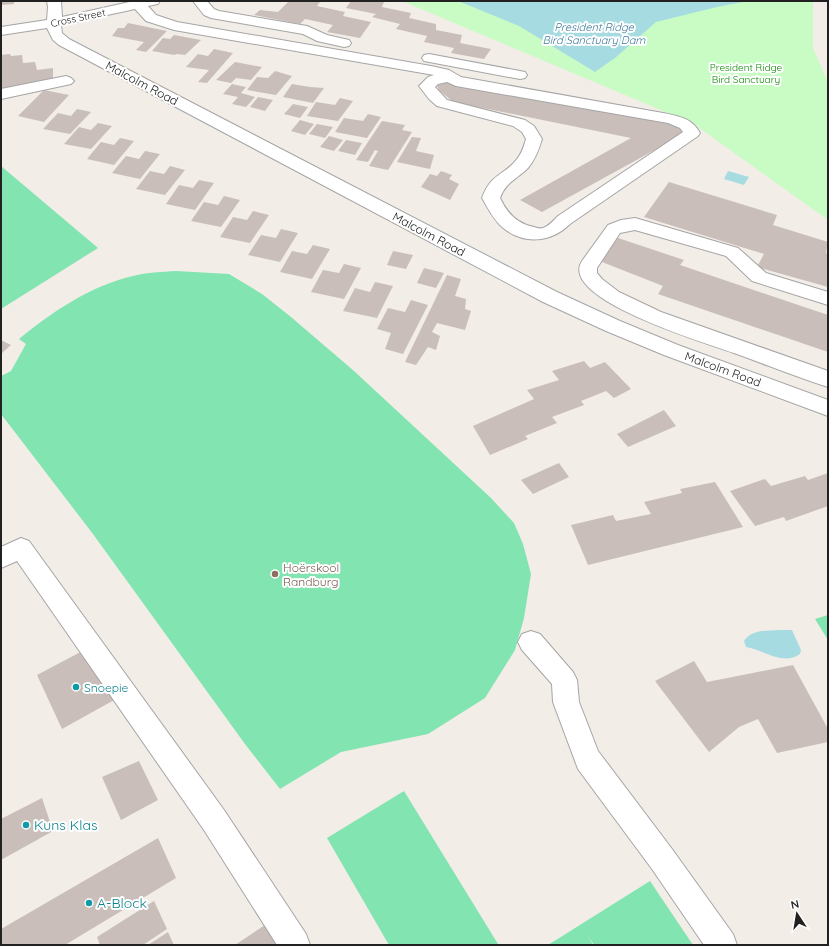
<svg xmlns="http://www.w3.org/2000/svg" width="829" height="946" viewBox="0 0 829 946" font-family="Quicksand,sans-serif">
<rect width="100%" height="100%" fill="#f2ede7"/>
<path fill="#c8fcc4" d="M402,1H813V48L828,82V220L694,124Z"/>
<path fill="#82e4b0" d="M1,166L98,248L1,309Z
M176,271L229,274L262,294L291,317L354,371L491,498L514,523L523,544L531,574L524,618L515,650L485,698L428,734L341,752L280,789L245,744L93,534L1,414V376L11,371L26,344L19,339C52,312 90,286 133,276C147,272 162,272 176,271Z
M828,615V640L815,619Z
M404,791L498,944L497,945H389L327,838Z
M650,881L693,945H594L588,936L593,945H548Z"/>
<path fill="#a6dce1" d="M458,1H748L717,7L656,22L615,58L595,72L519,26Z
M728,171L749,177L744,185L724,179Z
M780,630H792L801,650L800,654C783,666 764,650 746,647L744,641C752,629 767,631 780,630Z"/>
<path fill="#cabeba" d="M1,1H14V4L1,5Z
M289,1L320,2L317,6L345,12L343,16L371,22L360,38L327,32L333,25L305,19L300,24L254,15L260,10L278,12Z
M351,1L384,2L382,7L411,13L409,18L436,24V30L462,35L460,43L491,49L484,59L451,53L454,48L424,42L427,36L396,29L400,24L372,17L376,14L346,8Z
M128,23L167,31L146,52L136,50L144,42L112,36L118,28H124Z
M174,35L201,40L185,55L177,54L174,55L152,51L163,38L170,39Z
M214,49L233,53L207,83L198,82L209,70L186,67L198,54L208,56Z
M10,54L11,56L22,55L23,63L35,62L37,70L53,68V80L1,89V55Z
M235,62L262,67L251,80L236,78L231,83L216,80Z
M275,71L292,76L276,95L247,90L257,77L268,78Z
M442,82L666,123L679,127L683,131L682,135L542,212L520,200L631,138L453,102L440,91L437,86Z
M232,84L246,87L241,93L255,97L246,107L232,104L238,97L223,94Z
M292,84L310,87L324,88L313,103L283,97Z
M44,90L69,95L44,122L18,116Z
M258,97L273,100L265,111L250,107Z
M340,98L353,101L338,121L307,116L316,102L335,105Z
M293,104L308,107L300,118L284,114Z
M77,109L91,112L70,134L43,129L58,113L71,116Z
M368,114L381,117L367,138L335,132L344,118L363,121Z
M300,120L314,124L305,135L291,131Z
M382,121L405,125L402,130L412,132L388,170L369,166L378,151L375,150L368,162L356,160Z
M98,123L112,126L91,149L64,144L79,127L91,130Z
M317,124L333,127L325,138L309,134Z
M329,136L343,140L334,151L320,147Z
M412,137L421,138L416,151L434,155L430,169L397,162Z
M120,138L134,141L114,165L87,159L101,142L114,145Z
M346,140L362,143L355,155L338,151Z
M145,151L160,154L140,179L112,173L126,156L139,159Z
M170,166L185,170L165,195L136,189L150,171L164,174Z
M441,171L452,175L449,179L459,184L450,200L421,187L430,174L437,176Z
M199,180L214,183L195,210L166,204L179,185L193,188Z
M669,182L777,215L773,225L828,242L826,253L828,254V287L757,267L764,254L644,217Z
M224,196L240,200L221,227L191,221L204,202L218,205Z
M253,211L269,215L250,243L220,237L233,217L247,220Z
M281,229L298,233L280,262L248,255L261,235L276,238Z
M615,237L684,260L680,265L828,315V352L658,294L663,286L602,262Z
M313,245L330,249L312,279L280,272L292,251L307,254Z
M393,251L413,255L406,269L387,265Z
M344,264L361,268L344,299L311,292L323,270L339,273Z
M424,268L444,273L436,288L417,283Z
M447,275L461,279L455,296L466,299L465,309L471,311L465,330L437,323L432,332L440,336L436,350L428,347L416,365L405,362Z
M375,282L393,286L377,318L343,311L355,288L370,292Z
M411,300L428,305L403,354L385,349L391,333L377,329L388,308L405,312Z
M1,340L11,345L1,354Z
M584,361L590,368L605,362L631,389L614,398L606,391L581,401L584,405L552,417L557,423L525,436L528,439L490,455L473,426L534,399L527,390L559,380L552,371Z
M664,410L676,426L628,447L617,434Z
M559,463L569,477L533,494L521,480Z
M828,473V506L786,521L784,517L755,526L730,491L765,479L771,486L805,476L808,480Z
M715,482L743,527L588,565L571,525L613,515L616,521L651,514L644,502L682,493L680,489Z
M90,647L116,699L62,729L37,675Z
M694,661L707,682L793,665L828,729V742L777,753L758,719L739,727L709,752L655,681Z
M139,761L158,800L121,820L102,777Z
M42,798L53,831L1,860V819Z
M158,838L176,878L65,945H1V929Z
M154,901L167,929L143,945H100L97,937Z
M265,925L277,945H235Z
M168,932L174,945H148Z"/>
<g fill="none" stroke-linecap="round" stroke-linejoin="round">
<defs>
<path id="minor" d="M47,1H61L62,17L134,1H160L158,4L148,6L156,15L177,22L431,66L449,70L461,77L663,113C678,116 692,118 700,133L698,136L570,224C551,243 523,245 502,227C493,219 488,208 482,198C491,173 504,176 517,159C522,153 524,146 526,139L522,132L513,126L437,106L429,99L419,86L428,77L434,75L174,30L146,21L135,9L61,25L62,33L69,39L557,292L620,321L678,345L828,400V416L664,355L606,331L543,302L59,45L53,40L47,28L1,35V27L47,20L48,7ZM447,82L456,86L668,123L680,128L683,132L558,216C554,220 549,226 543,228C540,229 537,228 534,227C517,224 507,213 500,198C505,183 517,179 528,168C535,160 539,149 542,139L534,126L525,120L447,100L435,87L438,84Z
M193,1H207L214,9L219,11L307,26L327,35L349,40L351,43L349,46L344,47L317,41L303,34L211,18L204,15Z
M429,54L520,71L525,72L527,75L525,78L520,79L424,61L422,58L424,55Z
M66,76L71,78L74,81L71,84L1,99V89Z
M635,218L738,248L766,273L828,292V305L752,281L726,256L635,230L620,233L597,268V273L602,279L619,292L661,312L828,371V387C796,377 765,364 734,353C709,344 557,299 582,261L608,225L621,220Z
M21,538L29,541L224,810L306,934L310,945H277L204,830L17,561L1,568V547Z
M531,631L540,634L573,672L577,680L579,702L598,751L672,849L733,934L737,945H704L652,869L578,769L553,702L552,684L522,650L518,642L522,634Z"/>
</defs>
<use href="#minor" stroke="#a5a5a5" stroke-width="2"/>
<use href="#minor" fill="#fff" fill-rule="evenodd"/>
</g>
<circle fill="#8d6e63" stroke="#fff" stroke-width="1.5" cx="275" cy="574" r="4"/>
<g fill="#0f9aa8" stroke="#fff" stroke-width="1.5">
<circle cx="76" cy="687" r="4"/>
<circle cx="26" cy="825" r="4"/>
<circle cx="89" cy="903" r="4"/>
</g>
<g text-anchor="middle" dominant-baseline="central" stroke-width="4" stroke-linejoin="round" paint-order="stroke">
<g font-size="10" fill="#212121" stroke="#fff">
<text transform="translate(78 18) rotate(-12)">Cross Street</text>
</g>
<g font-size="10" fill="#0e8806" stroke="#fff">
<text x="746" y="67">President Ridge<tspan x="746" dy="12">Bird Sanctuary</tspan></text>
</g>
<g font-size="11" font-style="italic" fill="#3f7c9e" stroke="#fff">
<text x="594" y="27">President Ridge<tspan x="594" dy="13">Bird Sanctuary Dam</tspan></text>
</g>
<g font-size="12" fill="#212121" stroke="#fff">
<text transform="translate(142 83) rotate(28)">Malcolm Road</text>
<text transform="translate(429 234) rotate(28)">Malcolm Road</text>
<text transform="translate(723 369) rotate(20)">Malcolm Road</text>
</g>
<g font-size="12" fill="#785e54" stroke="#fff" text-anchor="start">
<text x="283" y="567">Hoërskool<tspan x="283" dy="14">Randburg</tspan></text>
</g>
<g font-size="12" fill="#0d838f" stroke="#fff" text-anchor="start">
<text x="84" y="687">Snoepie</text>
</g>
<g font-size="14" fill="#0d838f" stroke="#fff" text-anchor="start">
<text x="34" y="825">Kuns Klas</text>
<text x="97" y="903">A-Block</text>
</g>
</g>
<rect width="829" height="946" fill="none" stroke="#212121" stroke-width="4"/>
<g transform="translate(797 914) rotate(348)" stroke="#ffffff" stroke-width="3" paint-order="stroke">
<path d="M0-3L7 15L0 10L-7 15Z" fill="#212121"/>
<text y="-6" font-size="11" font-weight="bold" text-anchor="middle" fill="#212121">N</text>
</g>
</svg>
